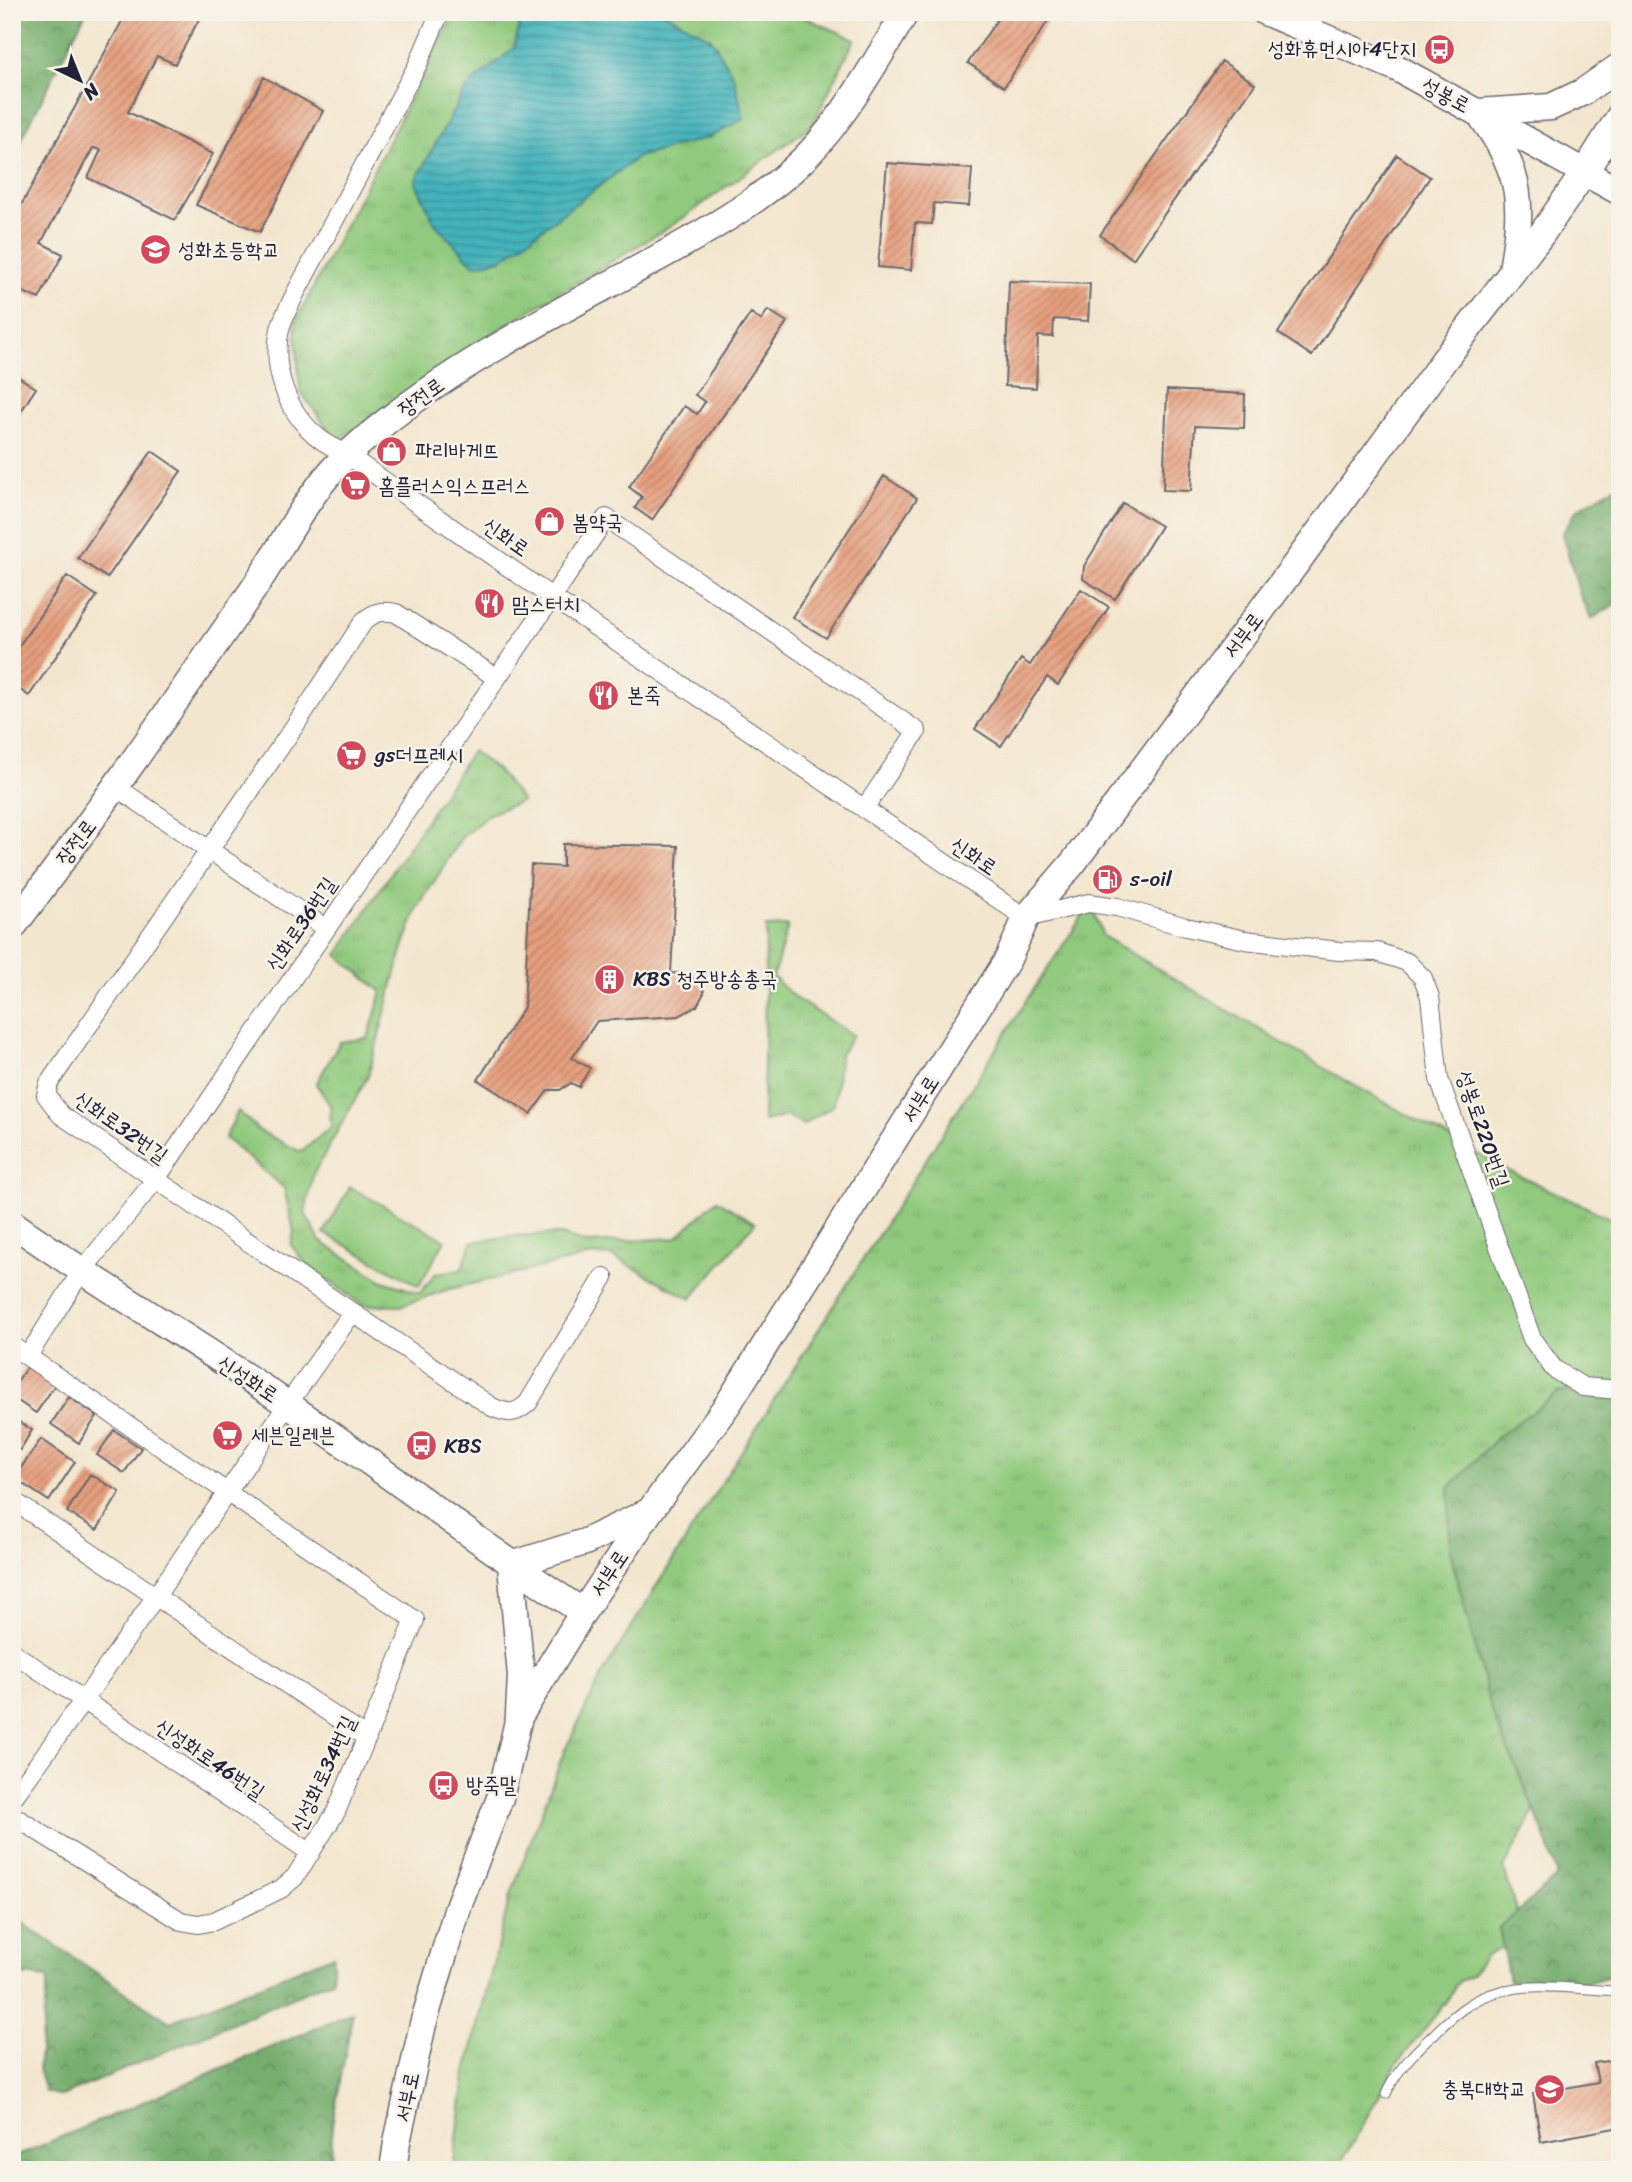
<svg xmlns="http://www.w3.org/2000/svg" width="1632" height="2182" viewBox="0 0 1632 2182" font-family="Sriracha,'Poor Story',sans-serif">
<defs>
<pattern id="grass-tufts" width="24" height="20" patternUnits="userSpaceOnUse" patternTransform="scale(1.75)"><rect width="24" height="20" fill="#91ca7e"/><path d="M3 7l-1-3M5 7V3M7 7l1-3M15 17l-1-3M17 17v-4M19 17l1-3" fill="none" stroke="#7dad6e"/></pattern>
<pattern id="forest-crowns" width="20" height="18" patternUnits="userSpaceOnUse" patternTransform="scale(1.75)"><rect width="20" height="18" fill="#74ae6d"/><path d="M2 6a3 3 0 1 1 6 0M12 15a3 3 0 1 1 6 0" fill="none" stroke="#5f8d5b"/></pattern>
<pattern id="water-rules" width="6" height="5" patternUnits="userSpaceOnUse" patternTransform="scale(1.75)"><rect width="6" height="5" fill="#44b4bb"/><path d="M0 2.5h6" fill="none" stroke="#389299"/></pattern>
<pattern id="building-hatch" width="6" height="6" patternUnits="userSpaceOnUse" patternTransform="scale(1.75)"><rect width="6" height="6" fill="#e69f7e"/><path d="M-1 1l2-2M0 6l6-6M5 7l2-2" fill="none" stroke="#ba8168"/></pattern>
</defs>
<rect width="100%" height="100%" fill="#f7f3e8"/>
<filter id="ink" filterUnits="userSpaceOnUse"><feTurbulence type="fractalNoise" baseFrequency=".0143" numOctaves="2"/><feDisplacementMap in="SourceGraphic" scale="14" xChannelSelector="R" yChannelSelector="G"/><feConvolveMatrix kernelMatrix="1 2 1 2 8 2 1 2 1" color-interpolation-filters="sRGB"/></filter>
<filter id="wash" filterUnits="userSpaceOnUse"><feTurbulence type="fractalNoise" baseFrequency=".00686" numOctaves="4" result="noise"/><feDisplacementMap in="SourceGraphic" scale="28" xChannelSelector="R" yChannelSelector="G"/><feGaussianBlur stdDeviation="1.57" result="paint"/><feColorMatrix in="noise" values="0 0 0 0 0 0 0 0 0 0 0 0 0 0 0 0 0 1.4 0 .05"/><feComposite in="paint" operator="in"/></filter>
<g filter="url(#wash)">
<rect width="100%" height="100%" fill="#f3e6ce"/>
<path fill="url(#grass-tufts)" stroke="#5a765c" stroke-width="2" d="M455,12H792L855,39L812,125L679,221L500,329L337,441L300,391L295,323Z
M472,751L497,770L522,801L489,814L462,837L418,907L402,950L368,1076L313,1175L305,1213L320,1241L383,1281L420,1293L436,1273L461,1270L472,1242L510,1236L558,1234L587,1243L676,1238L717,1200L755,1223L691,1299L612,1256L593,1255L446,1290L401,1306L362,1305L306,1264L291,1245L294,1231L284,1188L225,1138L238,1111L260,1131L301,1152L331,1127L330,1105L316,1084L340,1042L368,1038L382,992L337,955Z
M1092,907L1103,936L1346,1081L1507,1170L1620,1223V1647L1504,1868L1519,1921L1505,1945L1485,1957L1471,1975L1458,1982L1446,2002L1396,2065L1337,2170H453L465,2076L510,1897L564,1752L602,1675L659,1582L1030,995L1086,911Z
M788,926L773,977L795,998L853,1035L840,1055L834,1105L803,1125L787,1116L763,1121L766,927Z"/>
<path fill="url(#forest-crowns)" stroke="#4b6854" stroke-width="2" d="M12,12H86L12,158Z
M1620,484V597L1615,604L1591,619L1581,598L1562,534L1577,509Z
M1559,1392L1620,1394V1974L1585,1983L1509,1981L1499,1928L1558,1876L1541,1825L1492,1713L1450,1551L1449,1488L1498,1436Z
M12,1916L170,2022L334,1955L332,1980L62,2096L45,2092L38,2068L48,1978L12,1974Z
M353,2012L332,2125L331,2170H12V2158Z"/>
<path fill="#91ca7e" stroke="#5a765c" stroke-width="2" d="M350,1187L445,1240L419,1286L324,1233Z"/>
<path fill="url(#water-rules)" stroke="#336b7b" stroke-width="2" d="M522,12H663L711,38L734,77L744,119L710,137L638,157L502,259L474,265L435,224L415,181L466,88L514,48Z"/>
<g id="blocks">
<path fill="url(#building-hatch)" d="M127,12H203L175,64L157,56L128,112L213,154L175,220L88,178L101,150L93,148L41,243L63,254L39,299L12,287V222Z
M1002,12H1054L1004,87L968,63Z
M1222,61L1255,84L1133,259L1100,235Z
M264,77L323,111L260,232L196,205Z
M1397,155L1430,177L1312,356L1278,333Z
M887,163L972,169L969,206L934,203L932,224L915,223L911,270L878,267Z
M1009,281L1090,284L1088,321L1054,319L1053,337L1038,336L1036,388L1005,386Z
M768,310L787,322L652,520L635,508L642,497L629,487L684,406L697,414L705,402L695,395L751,313L761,320Z
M12,373L36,388L12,425Z
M1167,390L1245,394L1244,428L1195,426L1191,491L1163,490Z
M152,451L181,471L107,578L78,558Z
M884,476L917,498L826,638L792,617Z
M1123,503L1161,526L1115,599L1083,579L1084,566Z
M67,576L97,596L29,696L12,684V656Z
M1081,589L1109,607L1058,685L1047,677L1001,746L975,729L1021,659L1030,665Z
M563,844L678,846L671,973L688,974L703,985L704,993L697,1006L679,1016L597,1021L572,1058L590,1068L579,1087L571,1083L560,1090H548L531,1114L478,1080L524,1007L531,865L563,867Z
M27,1367L55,1385L36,1413L12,1397V1389Z
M69,1397L97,1416L79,1443L51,1424Z
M12,1418L32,1430L20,1450L12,1445Z
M114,1430L141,1448L124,1473L97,1455Z
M41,1439L75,1462L49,1501L14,1478Z
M90,1474L120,1492L97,1530L67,1512Z
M1620,2059V2127L1541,2142L1533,2094L1598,2082L1594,2063Z"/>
</g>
</g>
<g filter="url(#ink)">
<use href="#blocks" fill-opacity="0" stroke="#6b676e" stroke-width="2"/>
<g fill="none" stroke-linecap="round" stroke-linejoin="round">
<defs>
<path id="lane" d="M1386,2094C1396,2071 1414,2052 1433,2035C1444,2024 1457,2012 1470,2004C1515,1976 1571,1990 1620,1991"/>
<path id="street" d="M440,12L418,64L295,294C290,305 283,317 280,329C271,369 287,413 319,438C327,445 338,449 347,455L553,598L1026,918L1089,903L1117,907L1186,927L1245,940L1339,951L1377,952L1407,962L1423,978L1430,997L1439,1079L1532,1339L1554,1369L1583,1387L1620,1390
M497,678L396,613C381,610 375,612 364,621L294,727L49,1083L46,1095L61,1115L492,1407C508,1414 515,1415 528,1403L604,1277
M116,787L325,928
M12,1346L415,1620L336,1812L295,1877L281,1889L214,1921L198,1924L181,1921L12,1815
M28,1356L81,1272L156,1179L606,518L917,731L864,809
M12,1500L367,1738
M12,1652L311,1853
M12,1799C130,1640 237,1473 353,1312"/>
<path id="secondary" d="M1265,12L1397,68L1620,192
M1478,112L1551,107L1583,92L1620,66
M1483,119C1523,175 1523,204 1512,270
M12,928C94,819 171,708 248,597C282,549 306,492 350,452C432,378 529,328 625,276C683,244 742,214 791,171C840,128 872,67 906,12
M12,1223C102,1287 197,1342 287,1404C387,1472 482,1546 583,1612
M511,1565L521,1676L519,1713
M511,1565L585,1542L650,1511
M393,2170L397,2142L423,2024L459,1904L500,1798L519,1717L583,1612L650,1511L728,1404L1008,959L1026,918L1073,863L1295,565L1444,360L1541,235L1584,173L1620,116"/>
</defs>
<use href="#lane" stroke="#6b676e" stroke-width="11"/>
<use href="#street" stroke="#6b676e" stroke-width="20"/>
<use href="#secondary" stroke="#6b676e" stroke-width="29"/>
<use href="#lane" stroke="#fff" stroke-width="9"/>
<use href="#street" stroke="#fff" stroke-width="18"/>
<use href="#secondary" stroke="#fff" stroke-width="26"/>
</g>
</g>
<defs>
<symbol id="bus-disc" viewBox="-11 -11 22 22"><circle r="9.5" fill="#d1495b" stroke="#f7f3e8"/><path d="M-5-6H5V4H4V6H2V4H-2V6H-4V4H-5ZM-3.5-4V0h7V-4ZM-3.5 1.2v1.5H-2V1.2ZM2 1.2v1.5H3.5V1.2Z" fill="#fff"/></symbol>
<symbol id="school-disc" viewBox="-11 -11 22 22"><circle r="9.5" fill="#d1495b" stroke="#f7f3e8"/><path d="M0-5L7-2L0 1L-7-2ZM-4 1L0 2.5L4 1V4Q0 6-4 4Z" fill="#fff"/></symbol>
<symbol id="shop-disc" viewBox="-11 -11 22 22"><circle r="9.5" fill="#d1495b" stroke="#f7f3e8"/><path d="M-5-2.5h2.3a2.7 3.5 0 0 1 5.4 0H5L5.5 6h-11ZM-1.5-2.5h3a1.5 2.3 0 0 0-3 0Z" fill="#fff"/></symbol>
<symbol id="supermarket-disc" viewBox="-11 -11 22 22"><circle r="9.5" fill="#d1495b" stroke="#f7f3e8"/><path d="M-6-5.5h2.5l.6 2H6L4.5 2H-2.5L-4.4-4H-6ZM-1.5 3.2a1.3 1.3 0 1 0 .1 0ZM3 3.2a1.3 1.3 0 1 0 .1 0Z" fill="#fff"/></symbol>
<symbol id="restaurant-disc" viewBox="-11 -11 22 22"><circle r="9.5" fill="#d1495b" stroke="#f7f3e8"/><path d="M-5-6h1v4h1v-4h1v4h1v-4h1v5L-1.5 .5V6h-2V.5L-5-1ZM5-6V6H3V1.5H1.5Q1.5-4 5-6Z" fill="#fff"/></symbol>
<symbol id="fuel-disc" viewBox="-11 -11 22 22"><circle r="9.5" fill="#d1495b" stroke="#f7f3e8"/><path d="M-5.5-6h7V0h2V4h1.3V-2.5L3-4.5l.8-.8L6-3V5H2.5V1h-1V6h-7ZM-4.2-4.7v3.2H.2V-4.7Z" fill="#fff"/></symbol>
<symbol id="building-disc" viewBox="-11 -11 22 22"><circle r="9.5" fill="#d1495b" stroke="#f7f3e8"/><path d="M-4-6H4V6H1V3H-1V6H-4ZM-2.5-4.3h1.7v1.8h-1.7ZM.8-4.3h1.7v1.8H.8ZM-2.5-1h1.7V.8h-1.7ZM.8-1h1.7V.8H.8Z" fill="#fff"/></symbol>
<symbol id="university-disc" viewBox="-11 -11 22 22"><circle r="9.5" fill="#d1495b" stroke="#f7f3e8"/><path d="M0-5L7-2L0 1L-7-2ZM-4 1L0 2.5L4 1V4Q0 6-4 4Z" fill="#fff"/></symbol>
</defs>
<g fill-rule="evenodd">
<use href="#bus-disc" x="1422" y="32" width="35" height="35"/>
<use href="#school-disc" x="138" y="232" width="35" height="35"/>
<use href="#shop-disc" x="374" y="434" width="35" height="35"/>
<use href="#supermarket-disc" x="338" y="468" width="35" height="35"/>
<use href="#shop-disc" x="532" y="504" width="35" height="35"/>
<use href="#restaurant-disc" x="472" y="586" width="35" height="35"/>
<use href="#restaurant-disc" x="586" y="678" width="35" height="35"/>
<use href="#supermarket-disc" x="334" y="738" width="35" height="35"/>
<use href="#fuel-disc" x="1090" y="862" width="35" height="35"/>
<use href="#building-disc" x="592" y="962" width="35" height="35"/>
<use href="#supermarket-disc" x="210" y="1418" width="35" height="35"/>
<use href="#bus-disc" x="404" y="1428" width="35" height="35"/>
<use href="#bus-disc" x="426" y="1768" width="35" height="35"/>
<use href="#university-disc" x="1532" y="2072" width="35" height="35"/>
</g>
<g text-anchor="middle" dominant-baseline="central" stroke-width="5" stroke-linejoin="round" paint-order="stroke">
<g font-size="21" fill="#22223b" stroke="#f7f3e8" text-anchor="start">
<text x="1416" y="49" text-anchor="end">성화휴먼시아4단지</text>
<text x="178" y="250">성화초등학교</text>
<text x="415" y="451">파리바게뜨</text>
<text x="378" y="486">홈플러스익스프러스</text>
<text x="572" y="522">봄약국</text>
<text x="512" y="604">맘스터치</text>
<text x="627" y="695">본죽</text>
<text x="375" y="755">gs더프레시</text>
<text x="1130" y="879">s-oil</text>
<text x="633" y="979">KBS 청주방송총국</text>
<text x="251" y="1435">세븐일레븐</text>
<text x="444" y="1446">KBS</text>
<text x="466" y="1785">방죽말</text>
<text x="1526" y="2089" text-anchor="end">충북대학교</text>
</g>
<g font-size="21" fill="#22223b" stroke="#f7f3e8">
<text transform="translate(1446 95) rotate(28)">성봉로</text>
<text transform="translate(421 397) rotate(-36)">장전로</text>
<text transform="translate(506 537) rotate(35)">신화로</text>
<text transform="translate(1243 635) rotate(-53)">서부로</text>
<text transform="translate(76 842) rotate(-53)">장전로</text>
<text transform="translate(974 856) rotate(34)">신화로</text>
<text transform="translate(301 924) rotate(-56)">신화로36번길</text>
<text transform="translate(920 1099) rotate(-58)">서부로</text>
<text transform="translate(121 1127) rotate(35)">신화로32번길</text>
<text transform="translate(1483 1129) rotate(71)">성봉로220번길</text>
<text transform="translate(248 1379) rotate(33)">신성화로</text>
<text transform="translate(609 1573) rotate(-56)">서부로</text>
<text transform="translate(210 1759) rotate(34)">신성화로46번길</text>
<text transform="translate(323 1774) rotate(-65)">신성화로34번길</text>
<text transform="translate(407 2097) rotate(-78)">서부로</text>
</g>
</g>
<rect width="1632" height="2182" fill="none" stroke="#f7f3e8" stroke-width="42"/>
<g transform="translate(80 80) rotate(137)" stroke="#f7f3e8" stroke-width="5" paint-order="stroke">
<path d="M0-5L12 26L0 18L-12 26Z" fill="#22223b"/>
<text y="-10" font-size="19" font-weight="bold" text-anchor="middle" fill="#22223b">N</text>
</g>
</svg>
